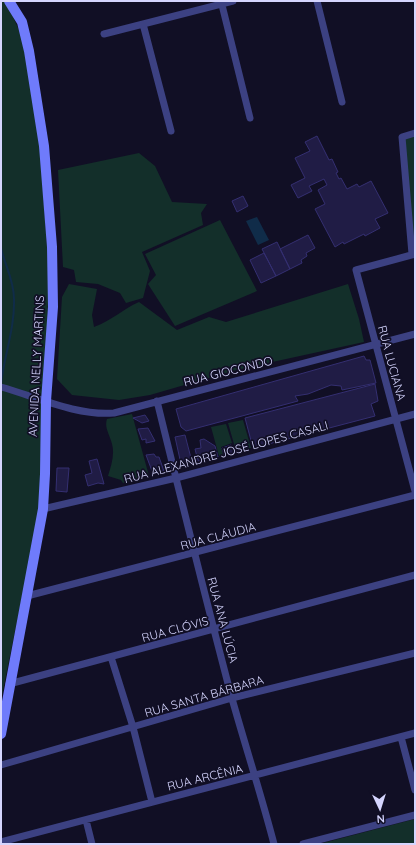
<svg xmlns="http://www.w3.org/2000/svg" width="416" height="845" viewBox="0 0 416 845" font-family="Quicksand,sans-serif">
<rect width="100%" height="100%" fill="#110f25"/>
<path fill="#132f2a" d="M1,1H6L22,37L38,118L49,276L40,508L1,700Z
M415,133V254L402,137Z
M139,153L155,166L172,202L207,204L201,213L203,225L142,252L150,271L143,298L126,303L120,293L98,284L76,282L74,270L63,267L58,170Z
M220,220L257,291L175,326L148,284L156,275L145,254Z
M69,284L97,289L92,315L94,327C111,321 123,309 139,302L177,330L209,317L226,322L348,284L359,319L364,342L236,370L150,395L119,400L72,395L57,379L62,297Z
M132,414L149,476L123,483L121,480L108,476C111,466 115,455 112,444C110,435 104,428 107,419Z
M243,420L251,448L236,451L228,423Z
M226,424L232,443L221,447L223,455L219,456L211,427Z
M415,819V844H323V843Z"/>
<path fill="#102c49" d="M257,217L269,240L258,245L246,221Z"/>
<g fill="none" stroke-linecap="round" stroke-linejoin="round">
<path stroke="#102c49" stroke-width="2" d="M1,248C5,266 14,280 14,299C15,328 4,356 1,384"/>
</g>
<path fill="#201c45" stroke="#342f71" d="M317,136L329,160L332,159L338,172L336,173L339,179L341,178L347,189L357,184L359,187L371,181L388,213L375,219L380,228L365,236L364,234L344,244L343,242L335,247L315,209L325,204L318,190L327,185L324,179L309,186L312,191L298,198L291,185L305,178L295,158L310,151L305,142Z
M243,196L248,206L237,212L232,201Z
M308,235L315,248L306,253L307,256L301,260L302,263L290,269L280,249Z
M277,242L290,269L276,276L262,249Z
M264,253L276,276L261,283L250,260Z
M364,356L366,360H370L376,383L342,390L341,386L331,385L308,394L295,396L298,401L186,431L181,427L176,409Z
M375,384L378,401L371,404L375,416L253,448L245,418Z
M145,415L149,421L142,423L133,418Z
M148,428L155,441L146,443V439L142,440L138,429Z
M185,435L192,462L181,464L175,437Z
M204,439L215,446L218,457L198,461L195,449L201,448L200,440Z
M231,445L234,453L224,455L222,448Z
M154,454L156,457H159L164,471L156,473V471H152L146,455Z
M97,459L104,484L98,483L88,486L85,475L92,473L89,461Z
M57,468H69L67,492L56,491Z"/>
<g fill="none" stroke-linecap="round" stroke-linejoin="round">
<path stroke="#3c4182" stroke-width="7" d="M221,1L250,118
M317,1L342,102
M143,24L171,131
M104,34L233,1
M412,254L402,137L415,133
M415,254L356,270L415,491
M1,387C37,397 76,416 114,413L415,334
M157,401C181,499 205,597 231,695C245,745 261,794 274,844
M43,509L176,478L415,414
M27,596L415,495
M111,657L133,727L152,802
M9,684L415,575
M401,737L415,790
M1,765L232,698L415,653
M86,820L92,844
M1,842L415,733
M303,844L415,815"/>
<path stroke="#6f7bfb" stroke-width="10" d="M1,734L43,509L45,474L46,401L53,307L52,247L44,146L29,51L22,22L9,1"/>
</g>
<g text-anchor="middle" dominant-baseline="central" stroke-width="3.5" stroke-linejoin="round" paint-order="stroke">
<g font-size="12" fill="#d5d5fe" stroke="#110f25">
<text transform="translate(392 363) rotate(75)">RUA LUCIANA</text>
<text transform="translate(36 366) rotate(-87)">AVENIDA NELLY MARTINS</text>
<text transform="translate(228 371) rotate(-14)">RUA GIOCONDO</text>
<text transform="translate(226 452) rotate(-15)">RUA ALEXANDRE JOSÉ LOPES CASALI</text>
<text transform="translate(218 536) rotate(-15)">RUA CLÁUDIA</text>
<text transform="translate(223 620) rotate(75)">RUA ANA LÚCIA</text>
<text transform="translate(175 629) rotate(-15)">RUA CLÓVIS</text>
<text transform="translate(204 696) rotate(-16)">RUA SANTA BÁRBARA</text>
<text transform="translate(205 777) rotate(-14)">RUA ARCÊNIA</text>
</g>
</g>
<rect width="416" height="845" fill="none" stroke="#d5d5fe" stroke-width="4"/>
<g transform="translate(380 809) rotate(176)" stroke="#110f25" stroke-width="3" paint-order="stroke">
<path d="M0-3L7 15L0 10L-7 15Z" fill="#d5d5fe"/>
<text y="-6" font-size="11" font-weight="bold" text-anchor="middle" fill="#d5d5fe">N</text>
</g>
</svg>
